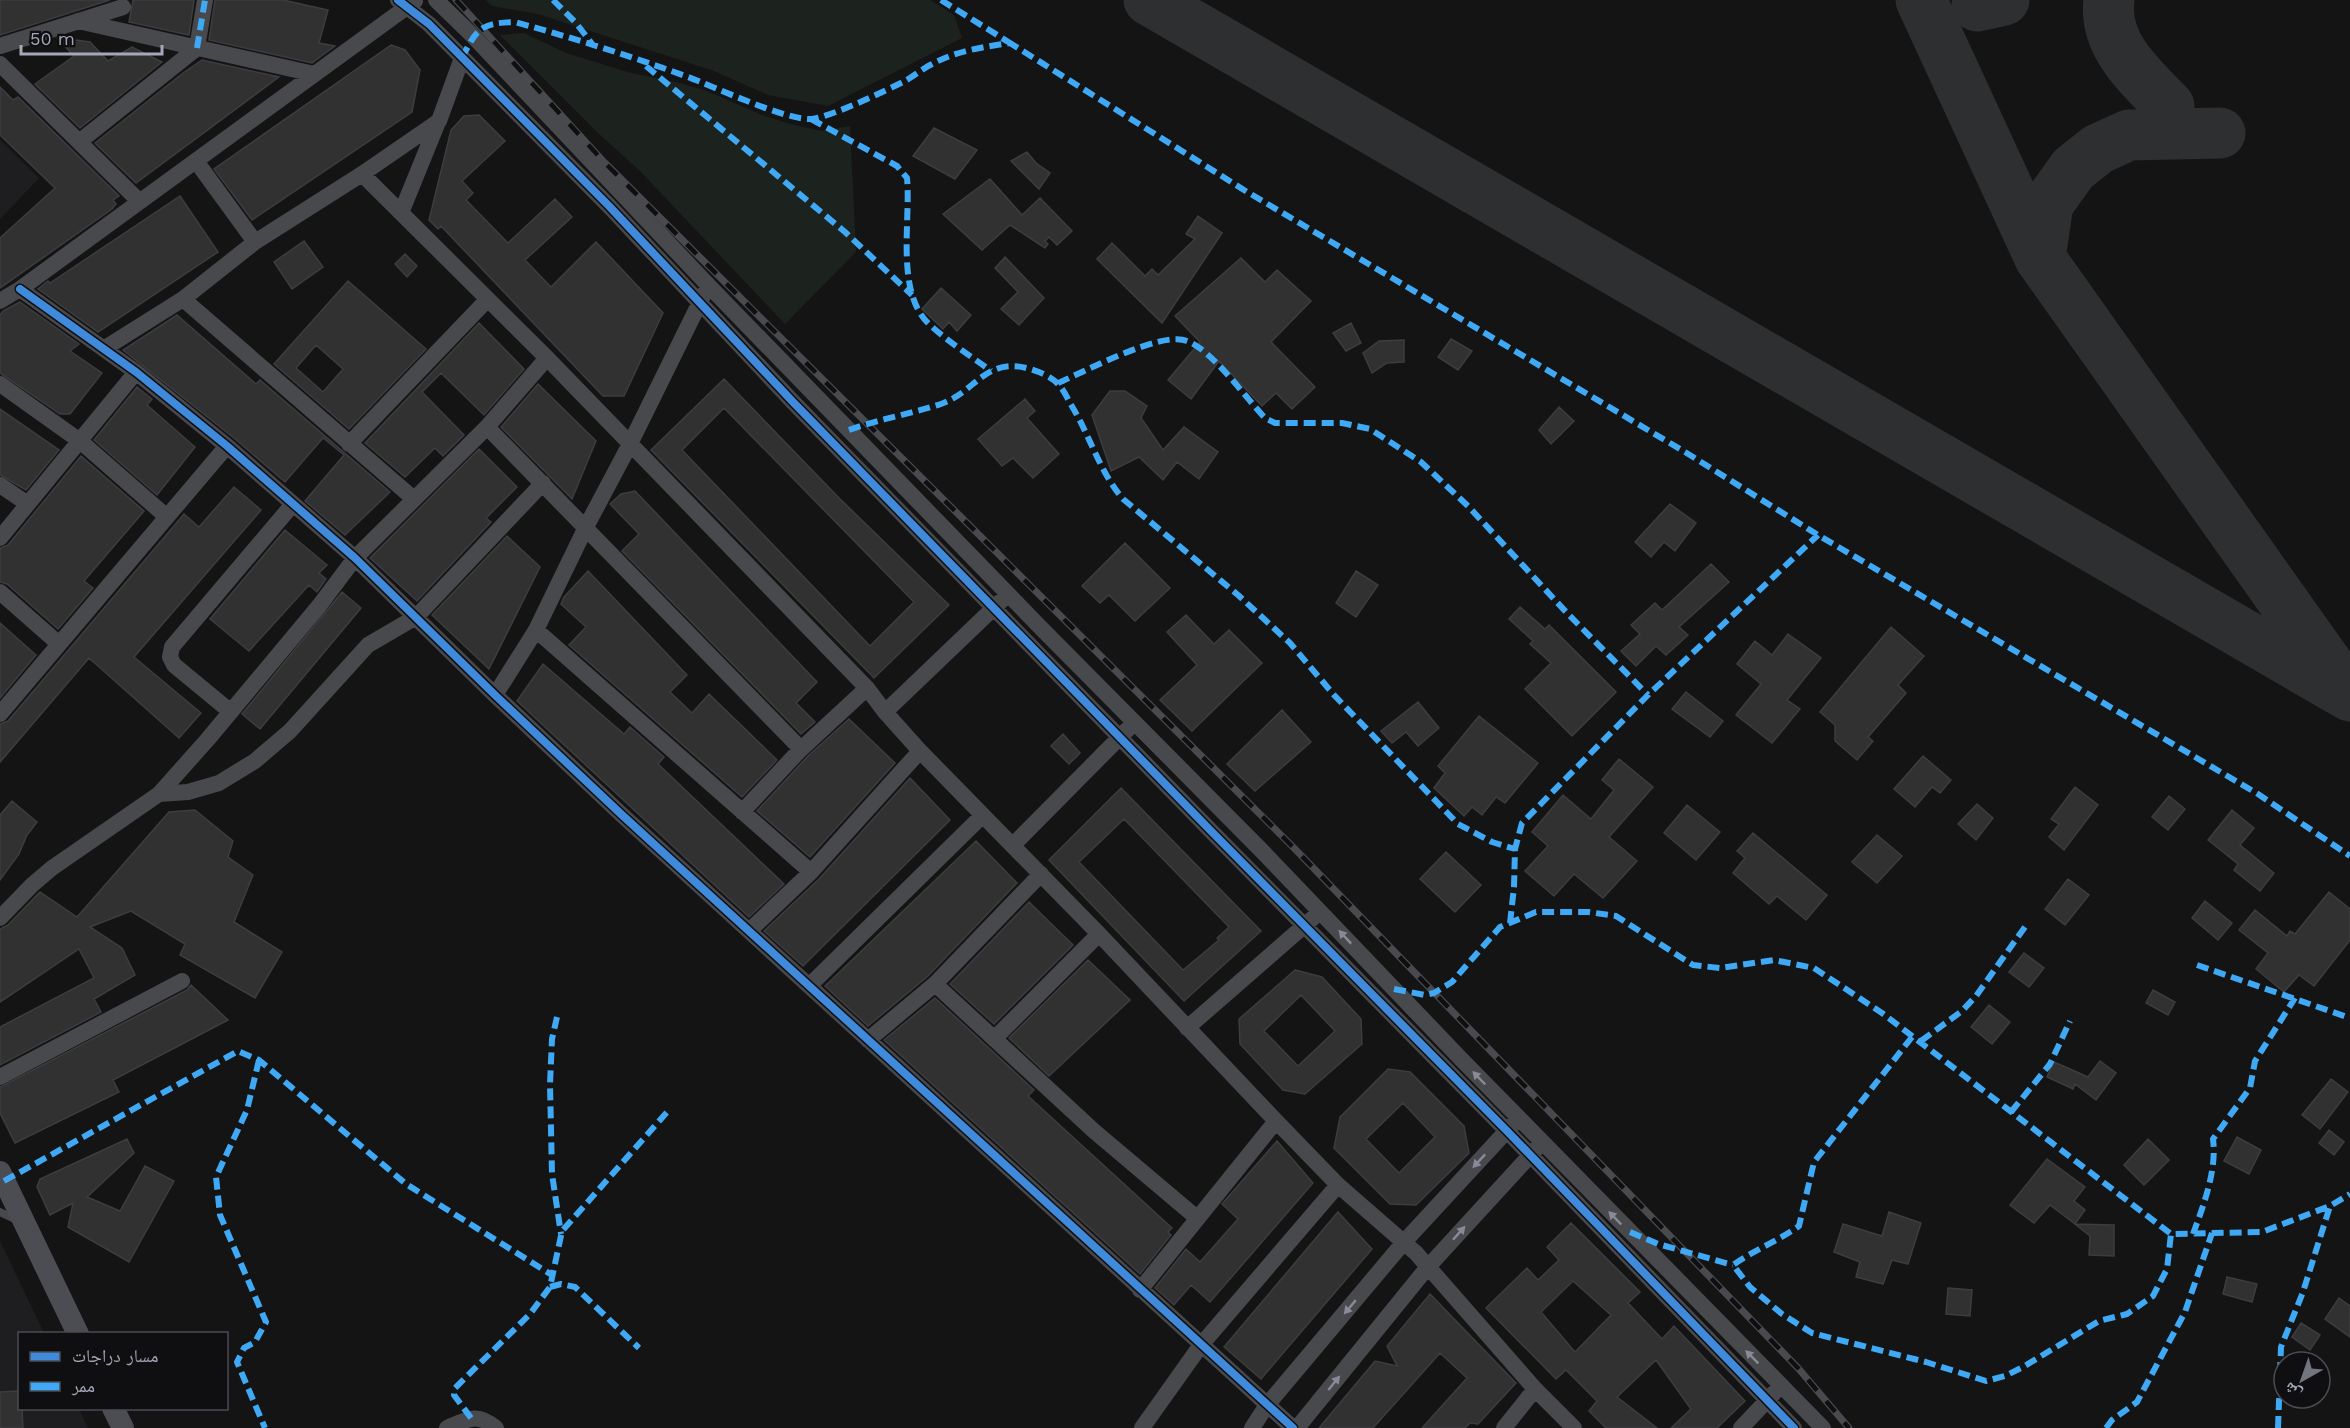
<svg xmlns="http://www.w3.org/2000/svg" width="2350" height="1428" viewBox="0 0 2350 1428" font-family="'Work Sans','Noto Naskh Arabic',sans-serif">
<rect width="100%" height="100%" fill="#141414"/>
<path fill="#1e1e20" d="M0,140L39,178L0,219Z
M0,1241L44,1333L20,1334V1408L79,1409L88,1428H0Z"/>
<path fill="#1c231e" d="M486,0H930L954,15L962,38L828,106L768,95L714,71L538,14L492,6Z
M524,33L566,53L631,73L676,82L707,91L762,115L790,124L822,131L850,126L856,252L785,324L640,171L598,133L500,35Z"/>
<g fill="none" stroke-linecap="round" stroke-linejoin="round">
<path stroke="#2e2f30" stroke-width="51" d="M1149,0L2350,696
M1921,0L2040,258L2341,683
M2109,0C2103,45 2141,77 2169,106
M1977,6L2004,0
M2040,258L2048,204L2073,169L2098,149L2129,135L2220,133"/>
</g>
<path fill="#313132" stroke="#3d3d41" stroke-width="1.5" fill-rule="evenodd" d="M0,0H110L0,35Z
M133,0H194L189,35L129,22Z
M215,0H283L328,10L319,43L335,46L312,63L209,40Z
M61,38L90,42L108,61L132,47L162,62L80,128L35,84L74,56L58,39Z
M391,45L405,50L420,70L412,112L252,220L214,169Z
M202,60L279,77L136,183L95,143L183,73Z
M0,87L13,100L18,97L119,196L113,200L116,204L112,209L0,288V238L55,188L0,135Z
M479,115L505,141L462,181L473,193L466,200L508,243L555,199L572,217L525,260L551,287L596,242L663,313L624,396H603L441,226L438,229L429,220L451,130L464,116Z
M934,128L977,150L955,179L913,156Z
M1027,152L1036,163L1050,173L1039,189L1011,161Z
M990,179L1022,215L1040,198L1072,231L1057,245L1049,237L1045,241L1048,244L1045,248L1010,225L982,250L943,214Z
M180,196L218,252L98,332L38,289L48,281L50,283Z
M1198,216L1222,233L1162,323L1097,259L1112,243L1145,276L1152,269L1158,275L1195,239L1186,234Z
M304,241L323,267L292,289L274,262Z
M405,254L417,266L407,277L395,264Z
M1005,257L1044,298L1019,325L1001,309L1018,292L995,268Z
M1241,258L1265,282L1277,270L1311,301L1271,342L1315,387L1292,409L1276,393L1262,406L1219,361L1191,399L1168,380L1200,342L1175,316Z
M348,281L426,349L349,429L274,364ZM316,345L343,369L323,392L296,368Z
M941,288L971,315L957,331L949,322L943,329L922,309Z
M20,302L79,344L70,351L102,373L70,414H60L0,373V315L3,311Z
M177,315L256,384L260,380L390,492L345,535L305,501L344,455L323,438L285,482L234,438L123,350Z
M479,323L524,369L484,415L441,373L422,392L464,435L443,456L435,448L405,477L365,443Z
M1351,323L1361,343L1346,351L1333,333Z
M1451,339L1472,351L1458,370L1438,357Z
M1404,340V362L1387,363L1372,373L1363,353L1379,341Z
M724,379L839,498L949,605L874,678L651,450ZM724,408L914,602L870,646L682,450Z
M538,384L596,441L572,499L501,427Z
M137,387L152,399L147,405L195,447L157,495L94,440Z
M1110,391H1125L1147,406L1141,418L1163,450L1184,427L1218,452L1199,479L1177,462L1163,480L1139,457L1111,471L1092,415Z
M1025,399L1035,411L1027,418L1059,454L1033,478L1013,458L1002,466L978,439Z
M1559,407L1574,421L1551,444L1539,430Z
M0,409L59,450L26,490L0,475Z
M479,449L517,487L486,518L491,522L417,601L370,558Z
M81,456L144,511L84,581L93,588L58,629L7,584L0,582V548L8,545Z
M234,487L261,510L134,657L201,713L179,738L89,658L0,762V724L8,721L184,514L199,527Z
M635,491L817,682L796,703L815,722L801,734L622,551L639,534L610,504L621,494Z
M1670,504L1696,523L1675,551L1664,542L1651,557L1635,542Z
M285,530L327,565L319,573L326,579L317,592L309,585L249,651L210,619Z
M507,536L540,567L489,669L432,615Z
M1125,543L1170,588L1135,621L1109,595L1100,603L1082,586Z
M1711,564L1729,582L1679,627L1688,635L1666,655L1656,646L1636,666L1621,651L1640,634L1631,625L1655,603L1662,610Z
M588,571L687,675L670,692L692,713L709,694L777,760L742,797L569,645L586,627L561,604L564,597Z
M1356,571L1378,585L1356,617L1336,603Z
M342,592L361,608L260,729L242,714Z
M1520,607L1545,629L1549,625L1616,692L1572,736L1525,689L1551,663L1530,644L1533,641L1509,619Z
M1186,615L1214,644L1229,630L1262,663L1192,731L1160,700L1197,665L1167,632Z
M0,623L36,655L0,698Z
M1891,627L1924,656L1898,685L1906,693L1868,737L1873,741L1857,760L1835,741V725L1820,712Z
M1788,634L1821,658L1787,700L1800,709L1772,743L1736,715L1761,684L1737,664L1755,641L1772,655Z
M543,664L624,734L630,727L664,757L658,764L784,884L749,917L517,701Z
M1686,692L1723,721L1710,737L1672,709Z
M1418,702L1439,728L1418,746L1406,732L1392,743L1381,731Z
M1282,710L1311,742L1255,791L1227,764Z
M1479,716L1538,763L1505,803L1496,797L1482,815L1472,807L1464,816L1434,788L1445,773L1438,766Z
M849,719L895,763L810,857L757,811L808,756Z
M1063,734L1080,753L1069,764L1051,746Z
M1923,756L1951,780L1940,793L1932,787L1915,807L1894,789Z
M1619,759L1653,787L1609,837L1637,861L1603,898L1574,874L1554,896L1525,871L1548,846L1532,832L1563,795L1591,819L1614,790L1602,780Z
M910,778L950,820L803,966L764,931L819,879Z
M2075,787L2098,805L2064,850L2049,837L2059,824L2051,819Z
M1121,788L1261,931L1184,1001L1049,860ZM1124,819L1229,927L1217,938L1219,940L1183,970L1079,862Z
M2169,796L2185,809L2168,830L2152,817Z
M12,801L37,822L27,835L19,854L0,880V815Z
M1977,804L1993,818L1976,840L1958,824Z
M1687,805L1720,832L1696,860L1664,833Z
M195,810L233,841L228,857L253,875L234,922L282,952L255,998L180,955L185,944L131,911L90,927L122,948L135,975L94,999L101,1012L0,1065V1027L94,978L79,949L0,1002V929L8,925L40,892L77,917L169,812Z
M2232,810L2254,828L2240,845L2274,873L2260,891L2234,870L2238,864L2208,840Z
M1753,833L1827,895L1806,920L1777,896L1769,904L1733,873L1745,858L1737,851Z
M1877,835L1902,856L1877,883L1852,862Z
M976,841L1017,883L928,976L868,1026L825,986Z
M1446,852L1481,885L1455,912L1420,879Z
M2068,879L2089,895L2065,925L2045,909Z
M2329,892L2350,909V940L2314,986L2299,975L2284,992L2256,969L2268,953L2239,930L2255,910L2287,936L2290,931L2295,934Z
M2205,901L2232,923L2218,940L2192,918Z
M1029,902L1073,945L994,1024L950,984Z
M2024,953L2044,968L2029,987L2009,972Z
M1088,960L1130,1000L1049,1076L1009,1038Z
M1295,970L1322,977L1361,1019L1362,1044L1305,1094L1283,1090L1240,1044L1239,1019ZM1301,995L1335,1031L1298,1066L1264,1031Z
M191,985L228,1020L113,1080L119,1092L15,1143L0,1113V1087L187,990Z
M2153,990L2175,1002L2168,1015L2146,1003Z
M935,998L1034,1090L1028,1096L1172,1228L1168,1232L1171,1235L1140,1274L884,1040Z
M1989,1005L2010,1022L1992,1044L1971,1027Z
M2100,1061L2116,1073L2096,1100L2075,1084L2073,1089L2047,1077L2054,1062L2088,1077Z
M1388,1069L1410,1072L1464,1126L1469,1153L1416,1205L1390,1204L1334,1148L1340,1117ZM1403,1103L1435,1137L1399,1173L1366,1139Z
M2331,1079L2348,1092L2320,1129L2302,1115Z
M2329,1130L2344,1142L2334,1155L2319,1143Z
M2237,1137L2261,1150L2249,1174L2224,1161Z
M127,1139L134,1153L87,1197L120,1211L145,1166L174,1181L129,1262L68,1227L73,1203L50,1215L37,1187L40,1179Z
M2148,1139L2169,1160L2144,1185L2124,1165Z
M1277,1141L1313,1183L1210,1302L1191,1285L1174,1305L1155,1288L1186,1249L1200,1262L1238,1219L1222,1204Z
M2047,1159L2085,1187L2074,1201L2085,1210L2075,1224L2050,1205L2034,1223L2010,1205Z
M1338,1212L1372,1249L1261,1379L1224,1347Z
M1889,1212L1921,1223L1908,1264L1892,1260L1883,1284L1856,1277L1860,1262L1834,1252L1843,1224L1882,1236Z
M1571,1223L1640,1292L1628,1303L1662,1339L1674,1326L1745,1401L1717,1428H1671L1691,1409L1656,1360L1617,1397L1657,1428H1606L1589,1411L1597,1401L1566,1370L1556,1379L1486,1308L1527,1268L1538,1280L1559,1260L1547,1247ZM1573,1281L1611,1315L1575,1352L1541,1312Z
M2075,1224L2114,1225V1256L2089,1255L2090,1236Z
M2227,1277L2257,1284L2252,1302L2223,1294Z
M1948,1288L1972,1290L1970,1316L1946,1314Z
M1430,1294L1516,1383L1478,1424L1470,1423L1465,1428H1422L1467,1378L1440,1353L1373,1428H1319L1375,1361L1397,1366L1387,1346Z
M2339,1298L2350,1306V1337L2325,1319Z
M2301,1323L2320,1335L2310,1350L2292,1337Z
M20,1391V1408H22L23,1428H0V1392Z"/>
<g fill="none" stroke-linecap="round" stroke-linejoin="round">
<path stroke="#48494d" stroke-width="8" d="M0,1212L19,1221"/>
<path stroke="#48494d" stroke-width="16" d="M398,0L429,24L609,206L793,402L1212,832L1507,1131L1794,1428
M436,0L473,36L709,286L1040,627L1263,852L1461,1059L1823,1428
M78,21L314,74
M0,46L123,7
M0,64L139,201
M79,142L197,48L205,0
M196,161L255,242
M362,174L547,358L867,688L885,712L920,751L1099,934L1276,1121L1338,1185L1416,1253L1535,1389L1574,1428
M401,213L438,122
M20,289L136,372L227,446L355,558L495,695L622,815L1293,1428
M183,299L414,499
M0,301L20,289L415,1
M105,348L183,299L255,242L362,174L439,121L462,58
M0,384L80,441L167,517
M487,427L801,749
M349,444L487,300
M0,485L28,504
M0,538L136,372
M0,592L59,644
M536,630L811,872
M495,695L536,630L586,527L630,444L704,294
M231,712L174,665L170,657L172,647L293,504
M885,712L1001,601
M0,714L227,446
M159,794L188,792L219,783L255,761L290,731L368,645L416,617L543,483
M742,812L801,749L867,688
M1013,845L1128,729
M0,918L32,885L52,868L159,794L208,739L319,606L355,558L487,427L547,358
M749,931L811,872L920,751
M935,984L1094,1131L1197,1218
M809,986L983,815
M1187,1028L1313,918
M995,1038L1099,934
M868,1040L935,984L1041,874
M0,1077L182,981
M1140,1290L1276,1121
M447,1428C468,1419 477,1412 496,1428
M1142,1428L1201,1345L1338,1185
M1252,1428L1267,1405L1404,1242L1514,1123
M1297,1428L1427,1268L1536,1149
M1504,1428L1535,1389
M1741,1428L1774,1393"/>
<path stroke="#4c4d52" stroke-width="22" d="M0,1172L78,1334
M113,1408L123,1428"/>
<defs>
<path id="rail" d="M456,0L604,162L1294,848L1798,1368L1849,1428"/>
</defs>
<use href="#rail" stroke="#494a4d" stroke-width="7"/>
<use href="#rail" stroke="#0f0e10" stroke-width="4.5" stroke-dasharray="14" stroke-linecap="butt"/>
<path stroke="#3fa9f5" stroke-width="6" stroke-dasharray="12 6" stroke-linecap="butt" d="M553,0L576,23L593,45
M941,0L1010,43
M197,48L205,0
M462,58C477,28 481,23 515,22C573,38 631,56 688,77C715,87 787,121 812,119C833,116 885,91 905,81C914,76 922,69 932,64C956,51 983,47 1010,43L1244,190L1685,452L1818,535L2258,794L2350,856
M646,66L845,232L912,295
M811,119L897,166L907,178C911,220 895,292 929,324C948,342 971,356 991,371
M1058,383C1084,372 1162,330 1187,341C1212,350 1246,398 1265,418L1275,423H1342L1370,429L1421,462L1468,506L1567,613L1648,695
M849,430C879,419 911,414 941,404C976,392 985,356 1030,369C1040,372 1052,377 1058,384C1063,389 1067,397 1070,403C1090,435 1099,471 1123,499L1238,595L1290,643L1334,695L1458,824L1492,842L1515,849
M1510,923L1514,887L1515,849L1522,823L1648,695L1818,535
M2197,965L2350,1018
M1394,989L1425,995L1434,993L1452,982L1500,927L1536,912H1588L1616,916L1693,965L1720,968L1774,960L1814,968L1882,1013L2171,1234L2262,1232L2330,1206L2350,1194
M557,1017L552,1039L550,1084L552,1174L561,1234
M1912,1037L1814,1162L1799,1226C1778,1241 1754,1250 1733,1265L1750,1287L1782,1314L1812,1333L1926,1362L1986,1381L2005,1376L2023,1367L2099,1321L2127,1314L2153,1296L2167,1269L2171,1234
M1921,1041L1962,1011L1976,996L2027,924
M259,1060L247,1110L216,1177L220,1215L266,1322L255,1342L244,1348L237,1362L265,1428
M2011,1112L2050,1064L2070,1021
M4,1181L238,1051L259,1060L406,1184L552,1275
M1630,1232L1658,1244L1733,1265
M2193,1234C2204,1204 2217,1170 2213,1139L2250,1088L2255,1061L2295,998
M550,1287L561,1284L575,1287L639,1348
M471,1418L454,1395L455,1388L530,1314L550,1287L562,1231L668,1111
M2106,1428L2112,1420L2137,1402L2185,1312L2212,1233
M2278,1428L2281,1347L2303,1292L2330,1206"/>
<defs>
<path id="cycleway" d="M398,0L429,24L609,206L793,402L1212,832L1507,1131L1794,1428
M20,289L136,372L227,446L355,558L495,695L622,815L1293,1428"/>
</defs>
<use href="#cycleway" stroke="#0f0e10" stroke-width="11"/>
<use href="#cycleway" stroke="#408adc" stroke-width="8"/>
</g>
<defs><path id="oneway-solid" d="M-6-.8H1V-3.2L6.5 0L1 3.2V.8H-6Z" transform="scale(1.5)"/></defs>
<g fill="#888b97">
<use href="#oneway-solid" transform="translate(1345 937) rotate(-133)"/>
<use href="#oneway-solid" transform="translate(1479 1078) rotate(-134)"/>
<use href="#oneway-solid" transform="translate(1479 1161) rotate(133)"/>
<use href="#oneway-solid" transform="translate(1615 1218) rotate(-134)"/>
<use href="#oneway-solid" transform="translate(1459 1233) rotate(-48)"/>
<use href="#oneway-solid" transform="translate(1350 1307) rotate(130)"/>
<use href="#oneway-solid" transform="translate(1752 1357) rotate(-135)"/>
<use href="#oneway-solid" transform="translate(1334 1383) rotate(-51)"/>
</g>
<rect x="18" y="1332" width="210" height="78" fill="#0f0e10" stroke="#4b4b53" stroke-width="1.5"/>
<rect x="30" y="1352" width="30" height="9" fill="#408adc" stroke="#4b4b53" stroke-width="1.5"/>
<text x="72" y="1362" font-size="18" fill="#a4a7b7">مسار دراجات</text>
<rect x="30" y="1382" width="30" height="9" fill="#3fa9f5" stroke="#4b4b53" stroke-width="1.5"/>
<text x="72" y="1392" font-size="18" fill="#a4a7b7">ممر</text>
<g transform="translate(2302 1380) rotate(220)"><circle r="28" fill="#0f0e10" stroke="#4b4b53" stroke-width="1.5"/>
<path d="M0-4.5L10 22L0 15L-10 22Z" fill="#72747e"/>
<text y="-9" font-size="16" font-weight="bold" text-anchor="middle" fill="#a4a7b7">ش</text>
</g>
<path d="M21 45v9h141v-9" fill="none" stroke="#a4a7b7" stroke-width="3"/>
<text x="30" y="45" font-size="18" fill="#a4a7b7" stroke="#0f0e10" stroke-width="4.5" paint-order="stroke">50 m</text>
</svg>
